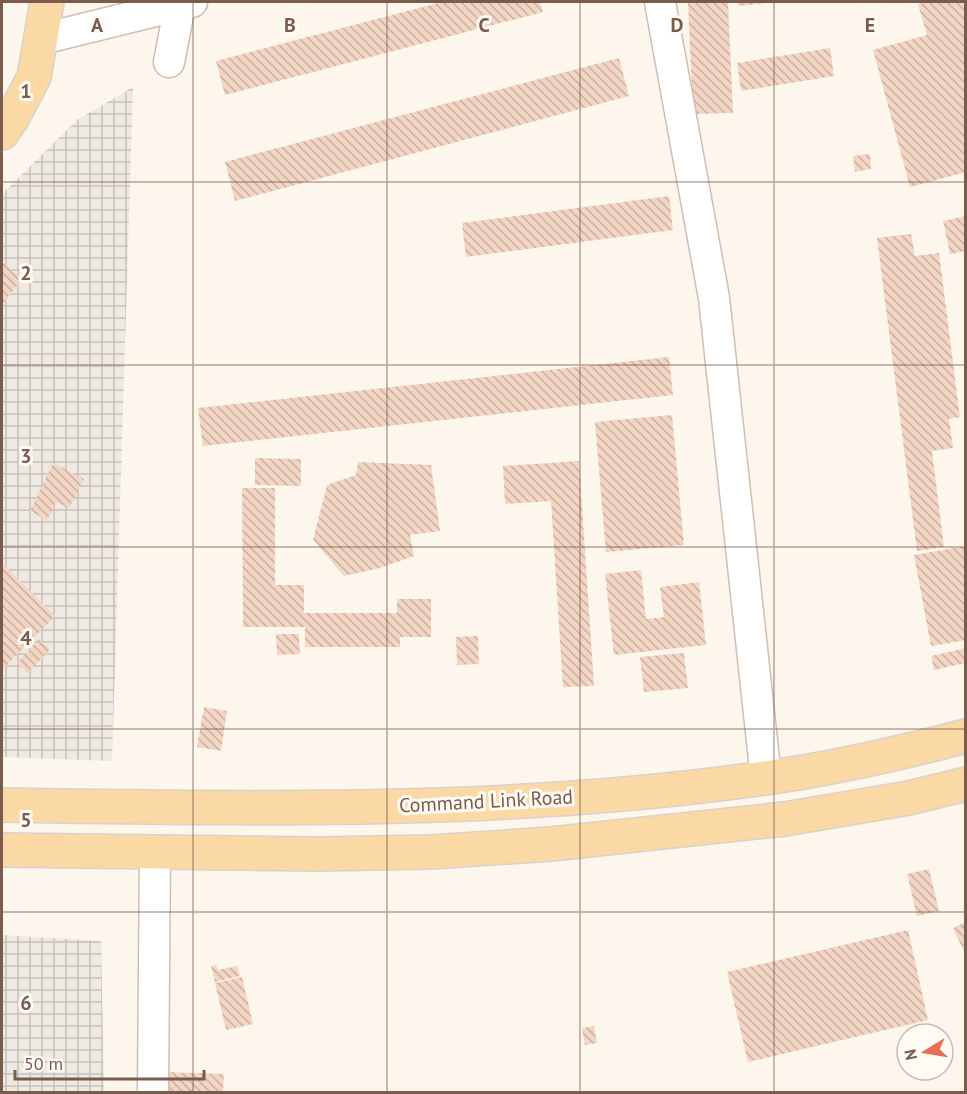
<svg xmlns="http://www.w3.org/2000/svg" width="967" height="1094" viewBox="0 0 967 1094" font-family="'PT Sans',sans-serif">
<defs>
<pattern id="industrial-grid" width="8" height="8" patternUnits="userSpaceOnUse" patternTransform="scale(1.5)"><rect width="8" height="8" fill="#efe9e4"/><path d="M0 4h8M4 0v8" fill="none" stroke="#c7c0bb"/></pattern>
<pattern id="building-back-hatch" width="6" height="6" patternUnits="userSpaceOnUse" patternTransform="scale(1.5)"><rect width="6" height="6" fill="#f3d5c3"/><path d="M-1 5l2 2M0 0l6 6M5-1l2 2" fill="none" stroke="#cab0a1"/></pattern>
</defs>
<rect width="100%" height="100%" fill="#fdf6ec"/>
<path fill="url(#industrial-grid)" d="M133,87L112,761L2,757V194L77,120Z
M2,935L101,941L104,1092H2Z"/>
<path fill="url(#building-back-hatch)" d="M442,2H540L543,12L225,95L216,61Z
M688,2H728L733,113L693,114Z
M738,2H767V3L738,6Z
M927,2H966V172L910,187L873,50L927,35L918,4Z
M830,48L834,76L741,91L737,63Z
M619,58L629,96L235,201L225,162Z
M870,154L871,169L855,172L853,156Z
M669,196L673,230L466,257L462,223Z
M966,216V251L950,254L943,221Z
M911,234L915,256L939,253L960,417L949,419L953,448L932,451L944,547L917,551L877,238Z
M2,262L22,279L2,305Z
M669,357L673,395L203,446L198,408Z
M672,415L684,545L606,552L595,422Z
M255,458L301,459V486L255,485Z
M579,461L594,686L563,687L551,501L505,504L503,466Z
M358,462L431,465L440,531L410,535L414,556L380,568L344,576L313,540L327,485L356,475Z
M53,463L84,479L69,508L56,502L47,520L30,511Z
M242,488H275V585H304V613H397V599H431V637H400V647H305V627H243Z
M966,546V640L931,646L914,555Z
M2,563L55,616L2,670Z
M641,570L646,619L664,617L660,587L699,582L706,645L614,655L605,574Z
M276,634H299L300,654L277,655Z
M478,636L479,664L457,665L456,637Z
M39,639L50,649L28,673L17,663Z
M966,648V663L934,670L931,656Z
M684,653L688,688L644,692L640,657Z
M204,707L227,711L221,751L197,747Z
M929,869L939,911L917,916L907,874Z
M966,922V956L953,928Z
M908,930L928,1020L748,1062L727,972Z
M216,965L218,970L237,966L240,976L215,982L211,966Z
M242,977L253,1024L226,1030L215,983Z
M594,1026L597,1043L585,1045L582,1028Z
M164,1072L224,1074L223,1092H163Z"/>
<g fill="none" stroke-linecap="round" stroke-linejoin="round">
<defs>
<path id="minor" d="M660,2L714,298L766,778
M42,39L192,2
M169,62L180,5
M153,1092L155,851"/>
<path id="major" d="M2,133L13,117L34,77L47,2
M2,805C256,809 513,814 765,778C831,769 901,753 966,736
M2,850L318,854L431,852L551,844L785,819L909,798L966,784"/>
</defs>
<use href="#minor" stroke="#d1beb0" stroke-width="33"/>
<use href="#major" stroke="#dad1cd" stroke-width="36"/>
<use href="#minor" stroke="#fff" stroke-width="30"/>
<use href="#major" stroke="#fbd9a5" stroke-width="33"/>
</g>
<path fill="none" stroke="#7a5c4d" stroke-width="1.5" stroke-opacity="0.55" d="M193,2V1092M387,2V1092M580,2V1092M774,2V1092M2,182H966M2,365H966M2,547H966M2,729H966M2,912H966"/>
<g text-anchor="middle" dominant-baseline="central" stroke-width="6" stroke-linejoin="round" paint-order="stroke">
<g font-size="20" fill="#7a5c4d" stroke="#fffaf3">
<text transform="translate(486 801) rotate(-3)">Command Link Road</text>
</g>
</g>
<g font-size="20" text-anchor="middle" font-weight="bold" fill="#7a5c4d" stroke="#fffaf3" stroke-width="6" stroke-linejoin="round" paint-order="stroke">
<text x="97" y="32">A</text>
<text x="290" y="32">B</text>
<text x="484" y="32">C</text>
<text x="677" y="32">D</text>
<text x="870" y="32">E</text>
<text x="26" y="98">1</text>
<text x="26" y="280">2</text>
<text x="26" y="463">3</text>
<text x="26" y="645">4</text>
<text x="26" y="827">5</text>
<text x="26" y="1010">6</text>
</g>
<rect width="967" height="1094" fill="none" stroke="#7a5c4d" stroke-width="6"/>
<g transform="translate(925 1052) rotate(259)"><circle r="28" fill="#fffaf3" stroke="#cabbb1" stroke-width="1.5"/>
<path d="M0-4.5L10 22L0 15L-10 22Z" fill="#e76f51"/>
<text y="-9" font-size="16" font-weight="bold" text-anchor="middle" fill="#7a5c4d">N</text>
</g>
<path d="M15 1070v9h189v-9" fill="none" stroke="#7a5c4d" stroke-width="3"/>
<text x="24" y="1070" font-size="18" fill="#7a5c4d" stroke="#fffaf3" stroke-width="4.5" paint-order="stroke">50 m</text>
</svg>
